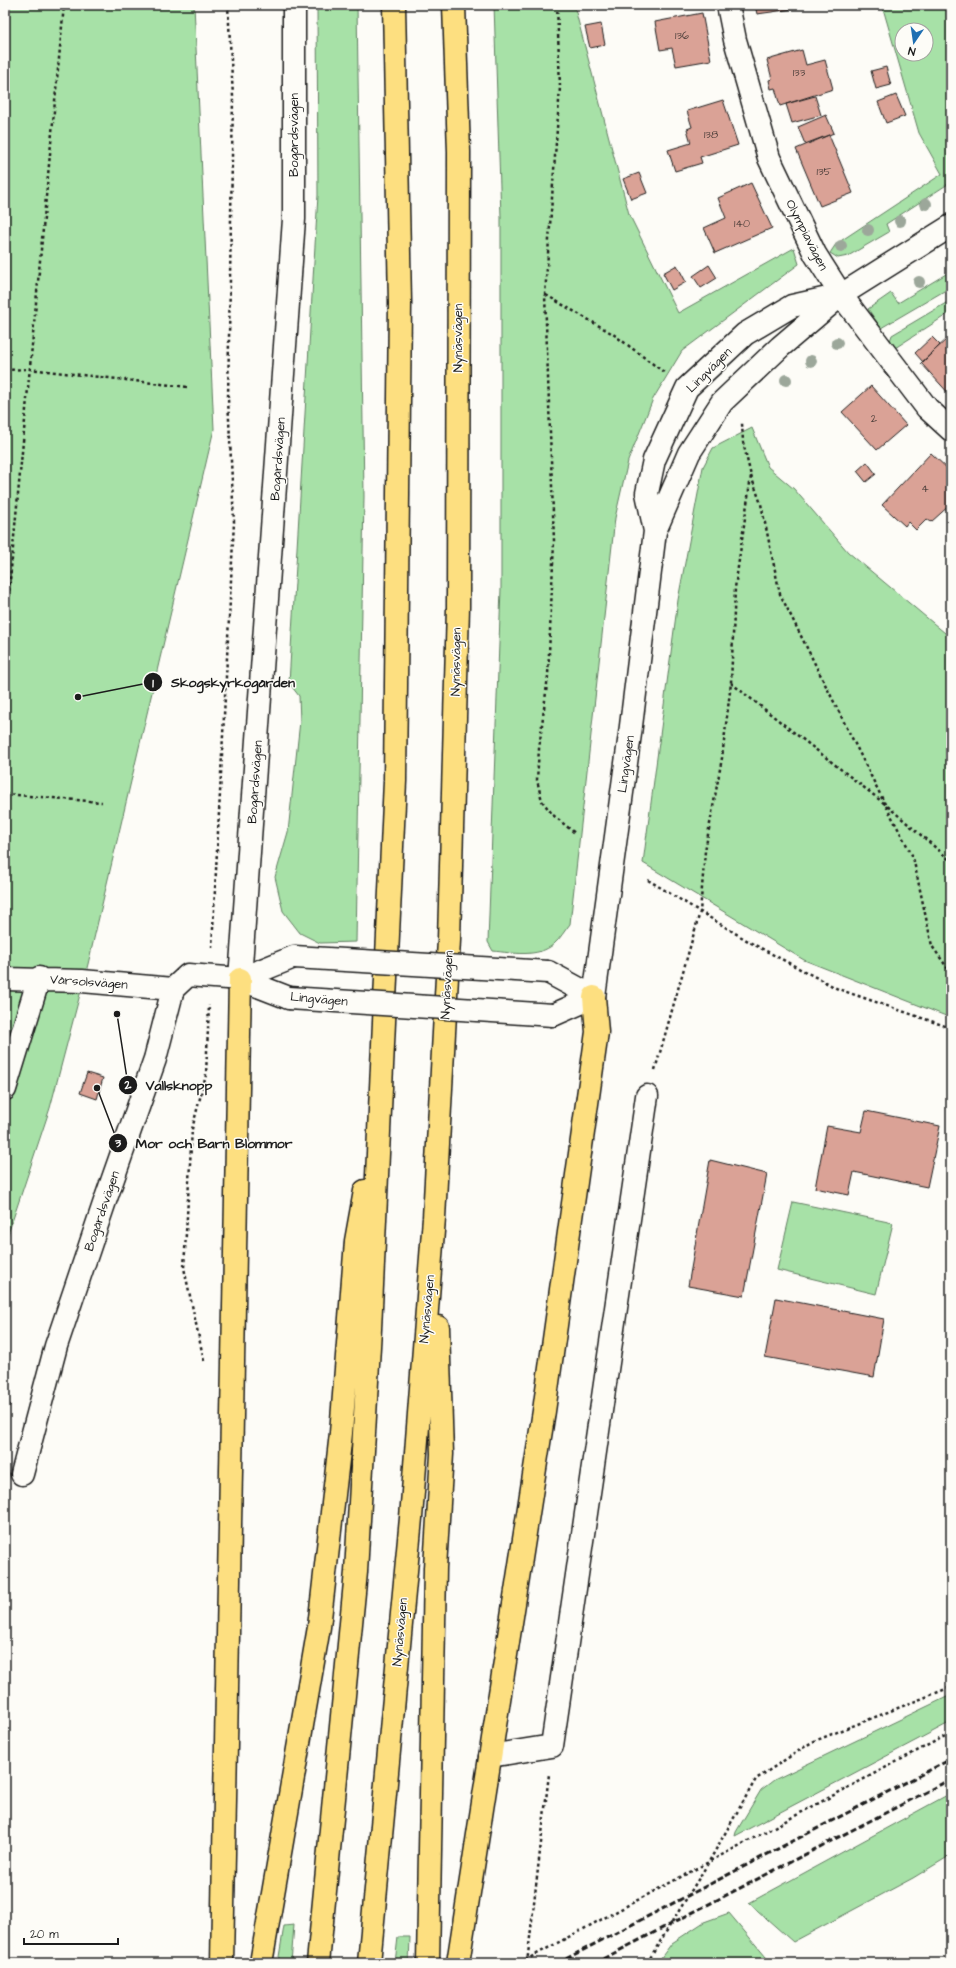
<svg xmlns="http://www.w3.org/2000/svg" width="956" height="1968" viewBox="0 0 956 1968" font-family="'Architects Daughter',sans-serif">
<rect width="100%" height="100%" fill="#fdfcf7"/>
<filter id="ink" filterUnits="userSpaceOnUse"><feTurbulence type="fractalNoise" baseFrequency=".025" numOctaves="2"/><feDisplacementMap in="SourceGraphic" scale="8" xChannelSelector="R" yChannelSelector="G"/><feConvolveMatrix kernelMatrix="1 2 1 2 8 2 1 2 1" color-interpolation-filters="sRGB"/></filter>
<g filter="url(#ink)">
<path fill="#a7e1a7" stroke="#627e62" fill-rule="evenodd" d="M5,5H194L214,429L88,964L50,1108L5,1243Z
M317,5H357L364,496L356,942L320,943L300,933L283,911L275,877L288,832L300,721L299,696L289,683L318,195Z
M494,5H574L629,214L678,313L794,248L799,264L682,351L653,399L628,461L615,518L570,924C565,930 560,939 554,944C538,958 513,953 493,951L488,942L501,589V217Z
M882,5H951V188L948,184L886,224L889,232L848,256L838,258L830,253L836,244L942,174L919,133ZM902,30H926V54H902Z
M951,271V287L881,328L868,309L891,293L898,303Z
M951,300V312L895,348L890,341L892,335Z
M752,428L768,467L794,489L848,552L951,638V1018L804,960L643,863L678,600L703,467L713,448Z
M793,1202L893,1223L876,1294L777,1270Z
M951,1695V1722L735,1836L736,1832L761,1790L774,1780Z
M951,1793V1855L913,1878L793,1942L749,1903Z
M729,1913L771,1963H657L672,1943L704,1922Z
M294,1925L291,1963H278L284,1926Z
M398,1937H410L409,1963H395Z"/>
<path fill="#daa296" stroke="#1c1c1c" d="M755,5H793V9L757,14Z
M702,13L711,60L676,66L672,48L660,50L655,22Z
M601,24L605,45L590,48L585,27Z
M802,50L806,65L825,60L833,89L780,106L775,88L771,89L769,80L772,79L767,60Z
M886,67L891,85L876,89L871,71Z
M896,95L905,116L886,123L878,102Z
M815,96L821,115L792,123L786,104Z
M723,100L738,145L700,157L702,163L675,171L668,150L691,143L687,129L692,127L687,111Z
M826,115L834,133L805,144L798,127Z
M829,135L853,193L820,206L796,149Z
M639,173L647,193L631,199L623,179Z
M751,183L772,228L715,253L704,228L726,218L718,198Z
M677,265L686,282L672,290L663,273Z
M709,265L717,278L701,288L693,276Z
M932,337L940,345L923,362L915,353Z
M948,338L951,341V396L921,363Z
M871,386L906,425L877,450L842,412Z
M931,453L951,472V504L931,522L927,519L916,530L908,522L905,526L882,505Z
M867,462L876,474L866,482L857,471Z
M87,1073L103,1078L97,1099L80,1093Z
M866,1111L940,1126L927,1187L854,1172L849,1195L815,1188L827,1126L861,1132Z
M710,1160L767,1174L744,1296L688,1286Z
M776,1298L884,1319L874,1377L765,1357Z"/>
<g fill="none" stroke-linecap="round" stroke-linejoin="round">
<defs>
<path id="minor" d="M728,5L735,40L769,158L815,254L841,295L927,408L951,430
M655,531L647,493L654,460L687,388L745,334L792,306L837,296
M548,972L594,997
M5,979L82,981L173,989
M240,979L294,219V5
M240,979L294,957
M594,997L630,734L655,531L689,453L722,402L780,347L841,295L951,226
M553,1015L594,997
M5,1089L39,978
M22,1474L56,1346L104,1204L155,1059L173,989L188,975L240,979L289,998
M490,1756L552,1746L647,1096"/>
<path id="highway" d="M222,1963L240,979
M261,1963L319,1627L341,1433L356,1241L365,1191
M318,1963L356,1572L370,1329L395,781L400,303L394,5
M369,1963L411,1518L434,1218L449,940L458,607L459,152L454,5
M428,1963L435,1568L442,1454L438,1327
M458,1963L544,1411L597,1032L594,997"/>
</defs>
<use href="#minor" stroke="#1c1c1c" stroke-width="25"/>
<use href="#highway" stroke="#1c1c1c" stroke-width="25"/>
<path stroke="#1c1c1c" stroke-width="2.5" stroke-dasharray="3 3" stroke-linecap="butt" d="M557,5L560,87L545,295L554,541L548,676L539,749L537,780L542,801L553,815L576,834
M546,295L613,334L665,373
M5,370L29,369L188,387
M751,476L761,504L780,594L885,804L951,861
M5,633L64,5
M731,683L885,804L913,857L932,946L951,973
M5,794L102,802
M648,880L753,944L838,989L951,1028
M212,948L234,522L228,399L233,97L228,5
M655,1070L700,912L705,851L722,758L731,683L735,588L751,476L743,442L742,423
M204,1361L184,1268L192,1129L206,1075L209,1005
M5,1411L10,1404
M847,1788L951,1733
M527,1963L549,1774
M647,1963L707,1865L756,1779L812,1742L951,1687"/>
<use href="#minor" stroke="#fdfcf7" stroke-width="22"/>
<use href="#highway" stroke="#fddf80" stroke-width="22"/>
<path stroke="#1c1c1c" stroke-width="3" stroke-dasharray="6 3" stroke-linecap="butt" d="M558,1963L951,1759
M595,1963L951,1779"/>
<defs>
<path id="minor-bridge" d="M294,957L548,972
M289,998L553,1015"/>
</defs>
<use href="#minor-bridge" stroke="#1c1c1c" stroke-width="25" stroke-linecap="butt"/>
<path stroke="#1c1c1c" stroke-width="2.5" stroke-dasharray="3 3" stroke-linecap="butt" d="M520,1963L847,1788"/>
<use href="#minor-bridge" stroke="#fdfcf7" stroke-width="22"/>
</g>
<g fill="#9ca79a">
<circle cx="926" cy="204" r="6"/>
<circle cx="900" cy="221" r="6"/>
<circle cx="868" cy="230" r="6"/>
<circle cx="841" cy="246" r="6"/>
<circle cx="919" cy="282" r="6"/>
<circle cx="837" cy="343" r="6"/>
<circle cx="811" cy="361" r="6"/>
<circle cx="786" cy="380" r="6"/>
</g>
</g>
<g text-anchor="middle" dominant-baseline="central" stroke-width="3" stroke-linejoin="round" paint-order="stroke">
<g font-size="11" fill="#4c3e3a">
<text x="682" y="35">136</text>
<text x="799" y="72">133</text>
<text x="711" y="134">138</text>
<text x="824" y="171">135</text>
<text x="742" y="223">140</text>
<text x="874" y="418">2</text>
<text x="925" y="488">4</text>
</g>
<g font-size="13" fill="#1c1c1c" stroke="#fdfcf7">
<text transform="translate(294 135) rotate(-90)">Bogårdsvägen</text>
<text transform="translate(807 235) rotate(63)">Olympiavägen</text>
<text transform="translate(458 338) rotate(-90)">Nynäsvägen</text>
<text transform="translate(709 370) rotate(-45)">Lingvägen</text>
<text transform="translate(278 459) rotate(-86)">Bogårdsvägen</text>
<text transform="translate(456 662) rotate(-89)">Nynäsvägen</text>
<text transform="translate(626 764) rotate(-82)">Lingvägen</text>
<text transform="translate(255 782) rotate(-86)">Bogårdsvägen</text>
<text transform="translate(89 982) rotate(4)">Vårsolsvägen</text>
<text transform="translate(447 985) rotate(-87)">Nynäsvägen</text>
<text transform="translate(319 999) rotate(5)">Lingvägen</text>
<text transform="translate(102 1211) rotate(-71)">Bogårdsvägen</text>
<text transform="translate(427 1309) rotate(-85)">Nynäsvägen</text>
<text transform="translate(400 1632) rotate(-85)">Nynäsvägen</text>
</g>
</g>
<path fill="none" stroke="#1c1c1c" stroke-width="1.5" d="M78 697L153 682M117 1014L128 1085M97 1088L118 1143"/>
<g fill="#1c1c1c" stroke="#fdfcf7" stroke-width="1.5">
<circle cx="78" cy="697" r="4"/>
<circle cx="117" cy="1014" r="4"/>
<circle cx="97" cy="1088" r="4"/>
<circle cx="153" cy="682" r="10"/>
<circle cx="128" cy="1085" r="10"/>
<circle cx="118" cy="1143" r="10"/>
</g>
<g font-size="12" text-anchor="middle" font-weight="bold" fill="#fff">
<text x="153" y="687">1</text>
<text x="128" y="1089">2</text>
<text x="118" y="1147">3</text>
</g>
<g font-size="14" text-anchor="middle" font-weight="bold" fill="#1c1c1c" stroke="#fdfcf7" stroke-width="3" stroke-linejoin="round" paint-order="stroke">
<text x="233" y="687">Skogskyrkogården</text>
<text x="179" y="1090">Vallsknopp</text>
<text x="214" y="1148">Mor och Barn Blommor</text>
</g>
<rect width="956" height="1968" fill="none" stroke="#fdfcf7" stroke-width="20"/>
<rect x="10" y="10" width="936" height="1948" fill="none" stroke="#1c1c1c" stroke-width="1.5" filter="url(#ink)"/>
<g transform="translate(914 42) rotate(193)"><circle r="19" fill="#fdfcf7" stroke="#a3a29f"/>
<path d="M0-3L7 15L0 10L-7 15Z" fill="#1f6fb2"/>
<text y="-6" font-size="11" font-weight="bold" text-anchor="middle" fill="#1c1c1c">N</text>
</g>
<path d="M24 1938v6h94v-6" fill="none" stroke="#1c1c1c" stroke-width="2"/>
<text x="30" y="1938" font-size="12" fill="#1c1c1c" stroke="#fdfcf7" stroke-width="3" paint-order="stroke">20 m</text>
</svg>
